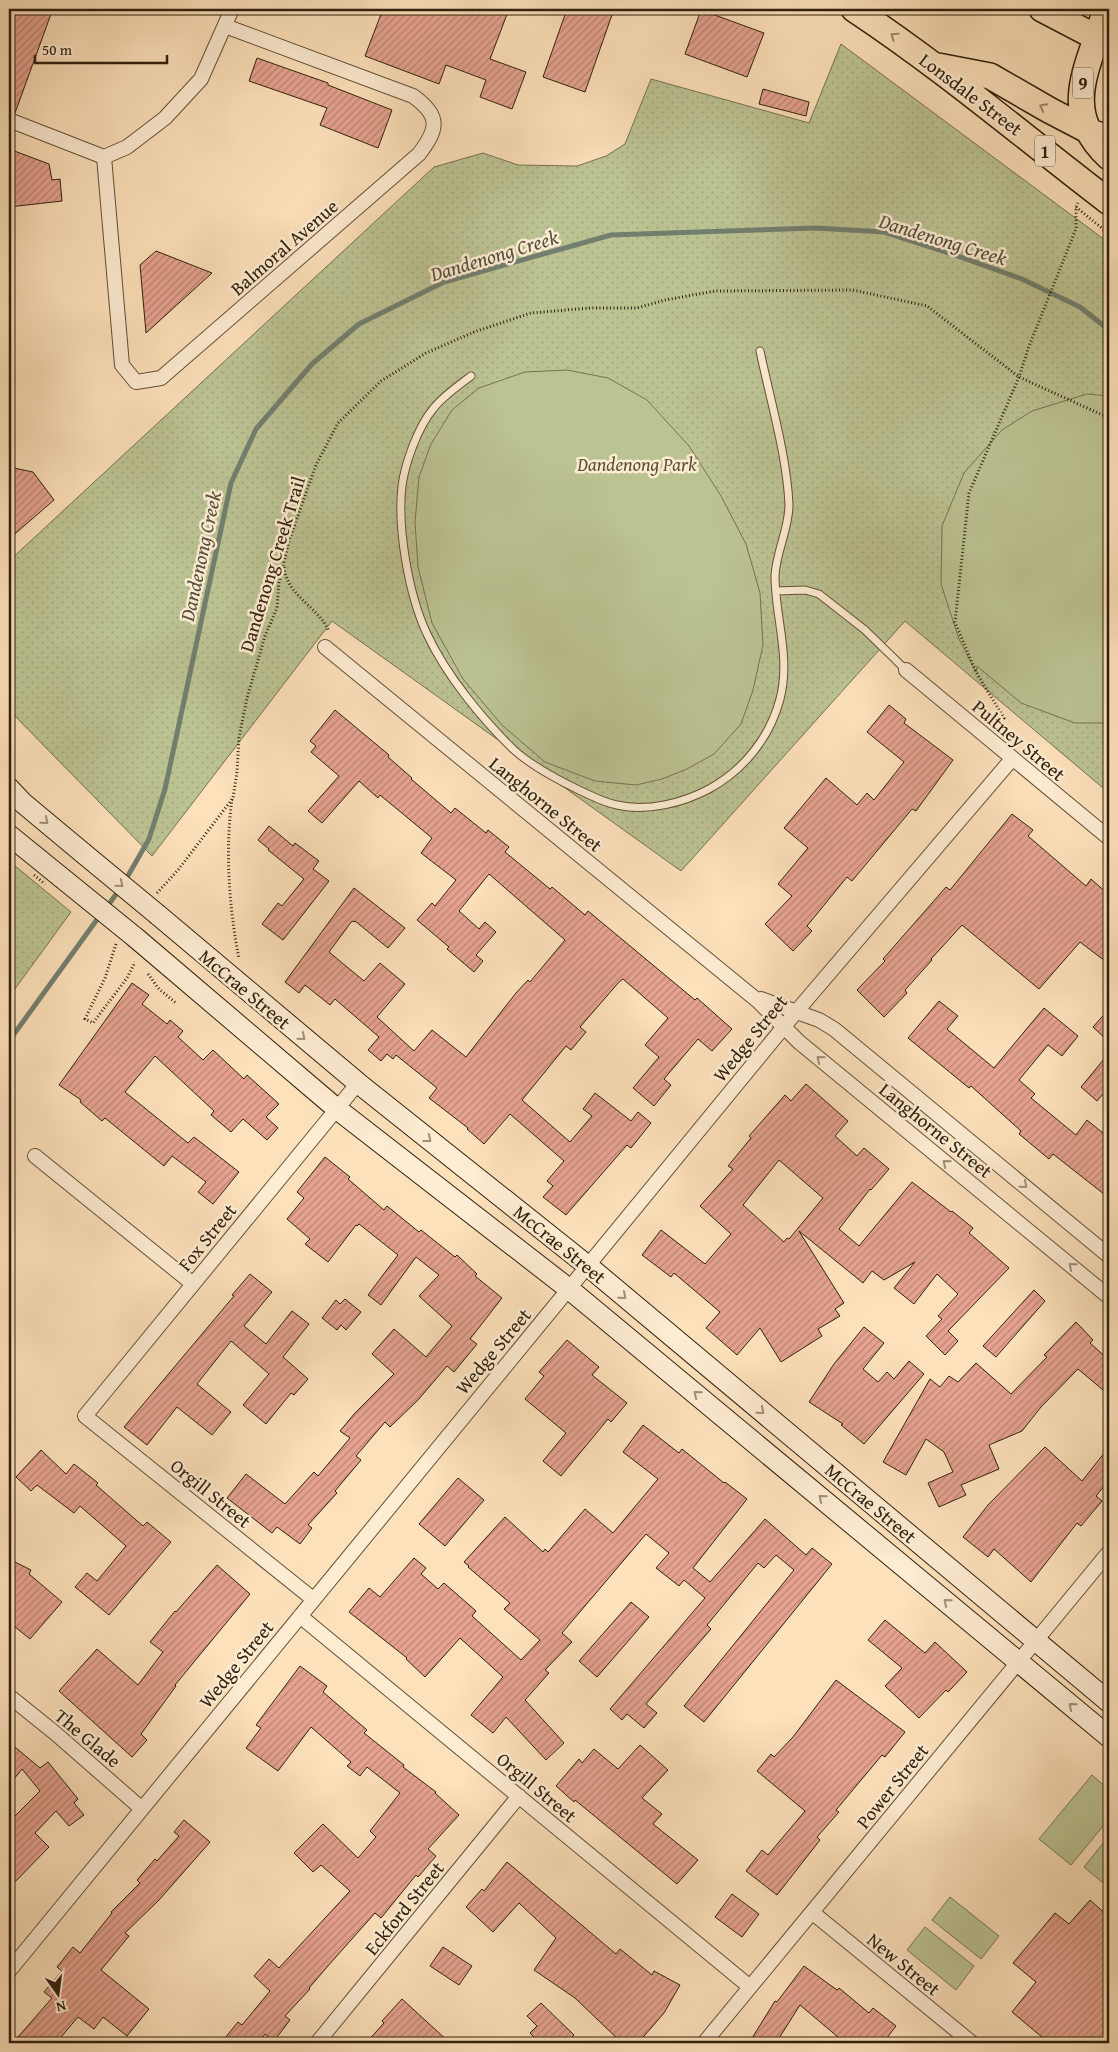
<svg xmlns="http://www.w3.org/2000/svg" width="1118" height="2052" viewBox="0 0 1118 2052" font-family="'Gentium Book Plus',serif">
<defs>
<pattern id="grass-dots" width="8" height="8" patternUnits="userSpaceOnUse" patternTransform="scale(1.25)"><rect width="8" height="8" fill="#bcc393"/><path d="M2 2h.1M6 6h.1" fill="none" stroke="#a2a77e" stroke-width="1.8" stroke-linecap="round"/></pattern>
<pattern id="building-hatch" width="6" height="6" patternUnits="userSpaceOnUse" patternTransform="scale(1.25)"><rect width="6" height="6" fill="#e6a390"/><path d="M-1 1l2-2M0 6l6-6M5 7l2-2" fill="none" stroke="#bb8474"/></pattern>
</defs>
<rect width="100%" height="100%" fill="#fde1bb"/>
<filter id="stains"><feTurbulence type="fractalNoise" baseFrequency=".004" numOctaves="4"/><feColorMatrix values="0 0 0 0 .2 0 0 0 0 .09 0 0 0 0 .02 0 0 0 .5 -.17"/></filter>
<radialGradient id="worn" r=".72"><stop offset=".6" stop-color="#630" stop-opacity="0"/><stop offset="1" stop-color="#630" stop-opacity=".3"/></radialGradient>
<path fill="url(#grass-dots)" stroke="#767250" d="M841,44L1109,243V793L905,621L681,871L332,621L152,856L9,710V561L434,167L483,153L518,165L577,166L606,156L625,144L651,79L809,123Z
M9,861L71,912L9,997Z"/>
<path fill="#bcc393" stroke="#767250" d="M567,370L608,378L647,400L689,446L721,496L746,544L760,593L763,645L753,690L741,724L714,754L687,769L662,779L636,785L595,781L545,762L502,725L463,679L432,623L418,567L415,522L419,477L431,444L452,410L479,388L525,372Z
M1087,394L1109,396V723H1075L1021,703L977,666L976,672L959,639L941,584L942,526L964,473L1002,430L1032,411Z
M1092,1775L1109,1790V1819L1071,1865L1039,1839Z
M1109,1836V1888L1084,1867Z
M950,1897L999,1936L981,1959L932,1920Z
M925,1927L974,1966L956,1990L907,1950Z"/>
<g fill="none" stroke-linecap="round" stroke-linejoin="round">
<path stroke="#727f6f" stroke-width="5" d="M125,881L149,839L165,789L231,483L256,429L312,364L359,324L444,282L611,235L816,228L884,232L952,254L1022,279L1080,307L1109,330
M107,907L119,890
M9,1041L101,914"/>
</g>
<path fill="url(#building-hatch)" stroke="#2f200d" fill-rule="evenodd" d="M9,9H38L51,14L15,113L9,111Z
M383,9H509L490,59L526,72L512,109L480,97L486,80L446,65L439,84L365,56Z
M567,9H614L585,92L543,77Z
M701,10L764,33L747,77L685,54Z
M257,58L328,83V85L392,110L378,148L320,125L327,108L249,81Z
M763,89L809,102L806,116L759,104Z
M9,149L49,164L52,180L60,179L62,201L9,207Z
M156,251L212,273L146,333L140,265Z
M9,467L33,472L54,500L9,539Z
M889,705L906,719L904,723L953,760L916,811L912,809L852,881L847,877L807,926L812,931L793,951L765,924L792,896L778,884L808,848L784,828L826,778L857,805L867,793L874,800L904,762L867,732Z
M335,710L389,755L388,757L412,778L411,779L451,813L455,808L486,833L488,830L509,847L505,852L550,889L552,887L585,915L588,911L695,1000L697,998L732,1029L712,1051L698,1039L664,1079L671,1085L654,1106L633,1088L659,1057L645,1045L668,1018L623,979L619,982L580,1027L586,1032L571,1050L566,1046L522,1100L570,1142L592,1116L583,1109L595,1093L631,1121L638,1112L651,1123L631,1148L627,1145L566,1215L543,1197L553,1186L547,1181L564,1161L510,1114L484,1144L467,1129L468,1128L429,1098L437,1088L396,1055L393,1059L387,1054L381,1061L368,1050L379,1037L335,999L330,1005L305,985L299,993L285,982L354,888L405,928L388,948L355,921L354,922L352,921L329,952L364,981L380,963L405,984L377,1017L414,1051L432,1030L466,1057L516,993L528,980L530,982L565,940L489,874L459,911L479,929L485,922L496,932L476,955L483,961L474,972L447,949L449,947L417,920L432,903L435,906L456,880L421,853L432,838L380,795L378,798L359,781L322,823L308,811L339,776L311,752L316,746L310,741Z
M1012,814L1033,830L1028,836L1086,886L1091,879L1109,895V964L1080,942L1039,989L962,925L931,959L932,960L905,990L907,993L884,1017L857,990L885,961L883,959L946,887L950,890Z
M269,826L293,846L295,843L319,861L313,869L329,881L283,940L262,924L278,903L282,906L304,879L268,850L269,849L258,840Z
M132,983L149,995L142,1004L167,1024L170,1020L183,1031L178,1037L203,1060L213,1050L244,1079L247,1075L279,1104L266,1117L278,1128L267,1140L243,1119L231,1132L211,1115L214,1111L155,1056L125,1092L188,1143L194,1137L239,1172L213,1204L198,1192L206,1182L172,1156L164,1166L105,1118L102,1121L80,1102L81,1100L59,1085Z
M939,1001L958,1016L947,1029L994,1068L1044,1008L1078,1036L1062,1056L1048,1045L1019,1080L1035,1094L1031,1098L1076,1135L1087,1120L1109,1138V1198L1053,1154L1049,1159L1019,1134L1021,1131L971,1086L969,1088L908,1038Z
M1109,1009V1042L1093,1027Z
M1109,1053V1087L1097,1101L1081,1087Z
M806,1084L848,1121L835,1136L857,1156L864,1148L889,1169L871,1190L870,1189L839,1229L859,1246L912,1182L951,1212L952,1211L973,1228L969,1233L1009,1268L948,1331L958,1341L945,1355L926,1336L942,1319L938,1316L958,1294L937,1274L914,1304L894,1288L915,1262L884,1280L872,1271L863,1283L799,1231L844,1303L835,1309L840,1316L818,1329L822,1336L781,1362L760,1328L737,1355L706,1328L720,1312L674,1273L671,1277L642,1255L661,1230L705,1264L731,1234L700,1206L733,1169L728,1166L751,1138L749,1136L785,1095L791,1101ZM779,1160L823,1198L789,1239L787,1238L784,1242L743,1205Z
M325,1157L350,1177L348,1179L384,1210L387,1206L419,1232L421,1230L455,1257L457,1255L477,1274L475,1276L502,1298L470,1339L477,1344L454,1372L447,1366L418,1400L390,1427L385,1422L356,1456L361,1460L335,1491L337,1493L308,1525L312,1528L300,1544L277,1527L272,1533L227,1498L246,1474L285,1504L314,1472L318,1476L350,1438L340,1431L355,1413L394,1374L372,1354L394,1329L426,1357L452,1326L419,1296L439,1275L416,1257L381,1305L368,1295L398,1255L359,1224L357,1226L356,1225L328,1262L305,1244L310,1239L287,1219L304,1198L297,1192Z
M250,1274L272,1292L244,1326L266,1344L292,1311L309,1324L283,1357L308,1379L294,1395L291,1393L266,1424L243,1405L269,1374L231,1341L197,1384L231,1412L212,1435L177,1407L147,1445L124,1427L234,1296L232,1295Z
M1034,1290L1045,1301L996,1357L983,1346Z
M345,1299L361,1312L346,1330L341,1325L337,1330L322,1318L336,1300L340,1304Z
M1076,1322L1093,1340L1090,1343L1109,1360V1395L1078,1369L1041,1407L1022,1431L989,1445L999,1469L961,1485L966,1495L939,1507L928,1483L953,1472L944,1452L926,1439L906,1475L883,1462L930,1379L940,1387L949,1376L958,1382L976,1363L1011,1394L1047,1357L1044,1355Z
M864,1327L884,1343L863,1369L878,1382L887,1372L894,1379L909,1361L924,1374L864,1444L841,1425L843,1424L809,1402L834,1364Z
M567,1340L599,1367L592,1375L627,1403L611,1422L608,1419L561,1476L543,1461L566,1433L525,1399L544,1376L539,1372Z
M643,1425L679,1453L682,1449L724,1483L725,1482L747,1499L693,1568L710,1582L765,1519L806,1555L812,1548L832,1564L704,1722L684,1706L794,1570L776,1555L764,1568L758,1563L707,1625L711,1629L646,1704L657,1713L644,1728L627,1714L622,1720L610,1709L705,1598L684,1580L679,1586L656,1568L669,1553L646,1534L562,1633L572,1642L545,1670L549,1673L525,1700L564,1743L546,1760L506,1717L493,1733L471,1715L503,1677L460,1638L425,1677L406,1659L407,1658L349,1612L369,1588L380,1597L414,1558L426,1568L421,1574L438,1589L444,1583L476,1611L472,1616L521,1660L540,1640L504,1609L510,1603L468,1567L469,1566L464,1562L505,1517L543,1552L545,1549L548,1552L585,1509L613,1533L658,1479L623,1452Z
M1045,1447L1082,1481L1109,1447V1480L1096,1496L1102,1501L1081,1526L1077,1523L1031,1582L994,1549L988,1557L963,1537L988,1505Z
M41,1450L66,1474L74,1464L98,1483L96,1485L143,1526L147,1522L171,1542L109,1615L75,1587L87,1573L97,1581L126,1546L80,1506L74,1513L37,1485L31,1491L16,1477Z
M458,1478L484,1500L445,1546L419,1524Z
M9,1559L31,1570L29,1574L62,1602L30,1639L9,1622Z
M217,1565L250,1594L175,1685L176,1686L141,1734L147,1740L132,1757L59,1691L97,1649L138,1685L163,1652L150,1642L175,1611L176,1612Z
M631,1602L649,1617L597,1677L579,1661Z
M885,1620L925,1653L935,1642L967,1672L948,1692L946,1690L919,1718L885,1686L902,1668L868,1640Z
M300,1666L327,1686L323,1692L367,1730L364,1733L404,1765L403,1767L436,1792L435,1793L459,1815L428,1849L436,1856L418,1877L416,1875L381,1918L375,1913L327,1967L309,1988L310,1989L285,2016L290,2020L274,2041L265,2034L258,2043H221L238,2022L242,2025L270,1991L254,1976L269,1959L279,1968L350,1891L321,1865L313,1872L294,1853L323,1824L358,1858L376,1837L370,1831L400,1793L367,1767L360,1776L347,1766L351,1762L311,1727L278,1771L246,1748L261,1728L256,1725Z
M836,1680L905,1732L885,1757L882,1755L836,1810L839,1812L817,1837L820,1840L777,1895L746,1871L762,1850L768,1855L805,1811L757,1771L771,1754L774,1757L793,1737Z
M9,1742L40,1768L48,1762L78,1799L74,1803L84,1815L69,1826L56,1811L35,1833L49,1847L9,1888V1822L40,1791L22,1769L9,1785Z
M640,1745L668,1770L642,1798L662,1814L653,1824L698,1860L677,1884L575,1800L574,1802L556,1786L579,1759L582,1763L594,1749L618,1769Z
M184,1820L210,1842L159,1900L125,1933L129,1936L101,1970L149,2009L127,2036L103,2017L94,2029L78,2017L56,2043H26L18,2037L52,1998L44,1992L62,1971L57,1967L73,1947L80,1953L112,1913L111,1912L140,1883L137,1880L155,1859L157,1861L179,1836L174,1832Z
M507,1862L616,1954L620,1949L652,1975L654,1971L680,1985L664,2013L638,2043H622L575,1998L534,1970L556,1938L519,1903L493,1932L466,1907L482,1889L484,1891Z
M732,1894L759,1914L742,1937L715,1917Z
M1090,1900L1109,1917V2043H1049L1012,2012L1036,1982L1013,1963L1055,1913L1069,1924Z
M443,1947L472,1966L459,1985L430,1966Z
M804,1966L837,1990L839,1988L869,2013L873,2008L896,2026L883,2043H845L800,2005L776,2043H749L775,2001L777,2002Z
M402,1999L450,2043H366L384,2023L382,2021Z
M541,2003L574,2035L566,2043H540L530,2033L537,2026L527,2016Z"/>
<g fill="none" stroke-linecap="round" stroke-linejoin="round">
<defs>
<path id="lane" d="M471,376C458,386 443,396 433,409C418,427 405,463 402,486C397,528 409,596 427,634C446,675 482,719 514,750C533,767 558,780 581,791C592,796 605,803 617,805C647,812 683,803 709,789C744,770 770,737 780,699C791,657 775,617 775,576C776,552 789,529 789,505C787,456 770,399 760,351
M776,591L805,590L819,594L865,630L906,670"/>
<path id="street" d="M9,120L104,157L127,147L165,118L201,79L232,9
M104,157L122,365L136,382L161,378L419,154C438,129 441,116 413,96L225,26
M325,647L758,1001L799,1042L1109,1297
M906,670L1109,838
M761,999L819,1020L834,1029L1109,1256
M35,1156L193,1284
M313,1599L85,1416L358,1083
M300,1616L750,1987
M9,1696L55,1733L142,1809
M813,1913L972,2043
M9,1971L796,1012L1012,759
M317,2043L519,1796
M704,2043L1109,1552"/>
<path id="secondary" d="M9,788L23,803L83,853
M9,835L62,878
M158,915L358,1083L588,1266L1109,1702
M136,938L337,1109L569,1289L1109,1737"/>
<path id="highway" d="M854,9C943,68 1024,137 1109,202
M1042,9L1109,44
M1106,9C1090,65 1058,110 1109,157
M938,66L990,76L1049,110L1093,133L1109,138"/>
</defs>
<use href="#lane" stroke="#625038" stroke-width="9"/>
<use href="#street" stroke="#625038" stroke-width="16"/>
<use href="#secondary" stroke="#2f200d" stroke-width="22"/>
<use href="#highway" stroke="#2f200d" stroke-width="28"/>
<path stroke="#2f200d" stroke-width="3" stroke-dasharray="1 2.5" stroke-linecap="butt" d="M1076,207L1109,234
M284,567C287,597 319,606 329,632
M997,727L1004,718L976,672L955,622L969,493L1019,377L1028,349L1076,229V207L1078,203
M232,799C225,851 229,907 239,959
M157,893L178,870L233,798L237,772L239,737L247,698L265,636L277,608L279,583L289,541L316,465L338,423L381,381L426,353L474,332L531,313L590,308H637L665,300L715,291L853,290L927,306L1019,377L1109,418
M116,944L105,978L85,1019L93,1023L127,978L135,962
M148,974L159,989L177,1004"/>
<use href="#lane" stroke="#feecd3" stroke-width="7"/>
<use href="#street" stroke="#feecd3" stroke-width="14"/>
<use href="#secondary" stroke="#feecd3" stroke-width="20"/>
<use href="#highway" stroke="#fde1bb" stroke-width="25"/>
<defs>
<path id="secondary-bridge" d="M83,853L158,915
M62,878L136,938"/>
</defs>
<use href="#secondary-bridge" stroke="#2f200d" stroke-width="22" stroke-linecap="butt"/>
<path stroke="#2f200d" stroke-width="3" stroke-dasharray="1 2.5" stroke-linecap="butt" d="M34,875L45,884"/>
<use href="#secondary-bridge" stroke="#feecd3" stroke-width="20"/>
</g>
<defs><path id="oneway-chevron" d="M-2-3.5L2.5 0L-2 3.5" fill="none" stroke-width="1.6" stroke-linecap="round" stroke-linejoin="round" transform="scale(1.25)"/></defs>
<g stroke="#a08a6d">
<use href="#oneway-chevron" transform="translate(894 36) rotate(-145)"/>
<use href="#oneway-chevron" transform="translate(1043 107) rotate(-152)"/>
</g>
<g stroke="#a1907a">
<use href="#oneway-chevron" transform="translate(45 821) rotate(40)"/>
<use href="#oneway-chevron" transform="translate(120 884) rotate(39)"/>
<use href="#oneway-chevron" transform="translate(302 1037) rotate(40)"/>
<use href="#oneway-chevron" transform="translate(820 1059) rotate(-141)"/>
<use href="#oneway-chevron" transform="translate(428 1139) rotate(38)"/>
<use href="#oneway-chevron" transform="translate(946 1163) rotate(-141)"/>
<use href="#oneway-chevron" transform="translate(1024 1185) rotate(40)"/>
<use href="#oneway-chevron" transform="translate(1072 1266) rotate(-141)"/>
<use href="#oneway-chevron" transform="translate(623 1296) rotate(40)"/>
<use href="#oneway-chevron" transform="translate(697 1394) rotate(-140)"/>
<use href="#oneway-chevron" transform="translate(761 1411) rotate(40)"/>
<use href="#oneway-chevron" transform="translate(822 1498) rotate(-140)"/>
<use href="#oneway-chevron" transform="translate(947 1602) rotate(-140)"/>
<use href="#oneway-chevron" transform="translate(1072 1706) rotate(-140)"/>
</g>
<g text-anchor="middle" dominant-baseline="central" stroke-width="5" stroke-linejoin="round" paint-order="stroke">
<g fill="#feecd3" stroke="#6d5d48" stroke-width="1">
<rect x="1073" y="67.5" width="20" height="31" rx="4"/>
<rect x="1035" y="135.5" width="20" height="31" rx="4"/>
</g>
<g font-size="18" font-weight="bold" fill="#2f200d">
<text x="1083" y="83">9</text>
<text x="1045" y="151">1</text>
</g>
<g font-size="19" fill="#2f200d" stroke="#feecd3">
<text transform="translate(971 94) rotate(37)">Lonsdale Street</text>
<text transform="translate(284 247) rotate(-41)">Balmoral Avenue</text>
<text transform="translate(272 564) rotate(-73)">Dandenong Creek Trail</text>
<text transform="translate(1019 740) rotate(40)">Pultney Street</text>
<text transform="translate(546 804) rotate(39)">Langhorne Street</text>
<text transform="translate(245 989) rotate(40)">McCrae Street</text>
<text transform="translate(750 1038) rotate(-51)">Wedge Street</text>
<text transform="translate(936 1130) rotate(39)">Langhorne Street</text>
<text transform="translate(207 1237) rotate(-51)">Fox Street</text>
<text transform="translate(560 1244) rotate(39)">McCrae Street</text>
<text transform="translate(493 1351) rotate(-50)">Wedge Street</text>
<text transform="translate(211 1493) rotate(39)">Orgill Street</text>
<text transform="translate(871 1503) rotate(40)">McCrae Street</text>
<text transform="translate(236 1664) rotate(-51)">Wedge Street</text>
<text transform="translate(88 1738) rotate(40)">The Glade</text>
<text transform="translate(892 1786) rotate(-51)">Power Street</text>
<text transform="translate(537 1787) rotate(40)">Orgill Street</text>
<text transform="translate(404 1908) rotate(-51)">Eckford Street</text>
<text transform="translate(904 1964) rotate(39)">New Street</text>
</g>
<g font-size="19" font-style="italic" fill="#595135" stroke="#feecd3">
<text x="637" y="464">Dandenong Park</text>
</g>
<g font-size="20" font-style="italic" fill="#514f3e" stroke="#feecd3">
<text transform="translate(943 239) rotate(17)">Dandenong Creek</text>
<text transform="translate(494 255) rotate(-17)">Dandenong Creek</text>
<text transform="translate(200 556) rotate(-78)">Dandenong Creek</text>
</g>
</g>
<rect width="1118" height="2052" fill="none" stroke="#fde1bb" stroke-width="30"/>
<rect x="10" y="10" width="1098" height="2032" fill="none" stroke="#2f200d" stroke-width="2.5"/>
<rect x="15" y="15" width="1088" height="2022" fill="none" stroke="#2f200d"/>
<g transform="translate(58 1994) rotate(166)" stroke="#feecd3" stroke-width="4" paint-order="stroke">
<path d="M0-4L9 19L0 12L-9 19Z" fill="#2f200d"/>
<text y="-8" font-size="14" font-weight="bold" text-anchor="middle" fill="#2f200d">N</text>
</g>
<path d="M35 55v8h132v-8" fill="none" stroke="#2f200d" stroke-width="2.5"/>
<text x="42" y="55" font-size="15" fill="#2f200d" stroke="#feecd3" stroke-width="4" paint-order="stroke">50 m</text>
<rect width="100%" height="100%" filter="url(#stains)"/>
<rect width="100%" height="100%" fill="url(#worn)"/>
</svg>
